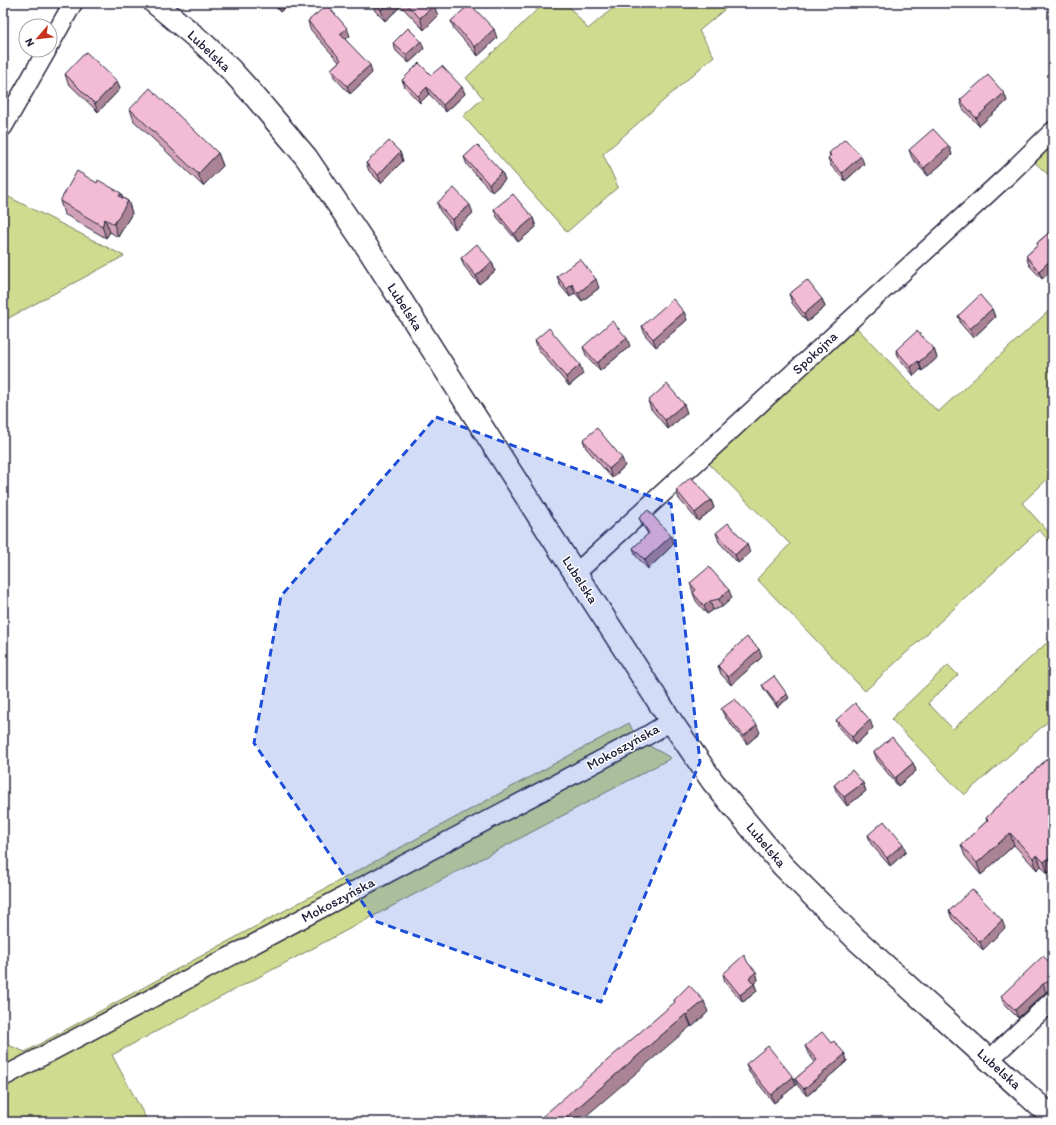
<svg xmlns="http://www.w3.org/2000/svg" width="1056" height="1125" viewBox="0 0 1056 1125" font-family="Itim,sans-serif">
<rect width="100%" height="100%" fill="#fff"/>
<filter id="ink" filterUnits="userSpaceOnUse"><feTurbulence type="fractalNoise" baseFrequency=".025" numOctaves="2"/><feDisplacementMap in="SourceGraphic" scale="8" xChannelSelector="R" yChannelSelector="G"/><feConvolveMatrix kernelMatrix="1 2 1 2 8 2 1 2 1" color-interpolation-filters="sRGB"/></filter>
<g filter="url(#ink)">
<path fill="#cfdb8e" stroke="#787e64" d="M542,3H566L588,29L619,3H732L699,31L714,56L603,154L618,187L567,232L463,116L483,98L466,78L543,4Z
M1053,137V179L1031,159Z
M3,194L124,256L3,321Z
M1053,307V474L1022,503L1053,537V545L1039,530L865,691L757,579L790,544L707,462L857,328L938,412Z
M1053,637V717L964,795L891,719L948,665L958,675L928,703L953,729Z
M629,723L637,739L671,758L112,1055L148,1122H3V1043L25,1052Z"/>
<g fill="none" stroke-linecap="round" stroke-linejoin="round">
<defs>
<path id="street" d="M50,44L73,3
M3,127L47,50
M576,573L1008,175L1053,131
M989,1060L1053,1000
M3,1077L648,735L671,721"/>
<path id="secondary" d="M155,3L204,44L231,70L257,99L306,157L369,250L559,548L671,721L713,782L783,866L857,940L1053,1118"/>
</defs>
<use href="#street" stroke="#22223b" stroke-width="21"/>
<use href="#secondary" stroke="#22223b" stroke-width="25"/>
<use href="#street" stroke="#fff" stroke-width="18"/>
<use href="#secondary" stroke="#fff" stroke-width="22"/>
</g>
<path fill="#d1a2b7" stroke="#22223b" d="M272,3H290L280,12Z
M372,3H432L438,16L424,30L401,6L385,21L375,11Z
M308,21L350,36L345,39L372,73L350,94L334,77L331,69L339,62L310,29Z
M451,21L497,38L478,56L454,29Z
M393,43L424,49L409,63L396,51Z
M65,74L117,81L120,89L98,112L68,83Z
M431,75L462,87L465,94L446,112L429,94L420,103L405,87L402,80Z
M1004,93L1007,101L979,126L963,109L960,100Z
M130,109L218,153L223,166L203,186L134,121Z
M949,146L952,155L928,176L912,158L909,150Z
M400,152L403,161L381,183L369,171L366,163Z
M829,153L864,164L845,181L831,166L828,158L830,156Z
M464,157L502,172L505,180L492,192L467,165Z
M123,198L128,201L132,213L118,237L110,232L106,238L64,214L60,201Z
M437,203L473,213L455,229L440,211Z
M494,209L533,218L536,227L518,242L497,217Z
M1053,229V269L1042,279L1029,265L1026,256L1038,245L1037,243Z
M461,258L492,262L495,271L479,284L464,266Z
M557,276L599,288L582,301L575,293L570,297L560,285Z
M789,294L822,299L825,307L807,322L792,303Z
M992,309L995,317L973,338L961,324L958,316Z
M684,312L687,320L656,347L645,335L642,326Z
M535,340L583,374L569,386L538,349Z
M630,346L600,371L586,355L583,347Z
M934,349L937,358L922,371L921,369L914,376L899,358L896,350Z
M648,401L687,413L668,429L651,409Z
M583,440L625,466L612,478L586,448Z
M676,490L711,500L714,508L698,521L679,499Z
M639,518L674,544L648,569L636,556L633,548L648,534L643,526Z
M716,533L750,553L738,563L719,542Z
M690,583L732,598L722,607L713,610L707,614L696,601L693,593V592Z
M762,657L731,685L721,674L718,666L723,661L722,659Z
M762,685L789,698L777,707L764,689Z
M721,709L760,733L747,744L725,717Z
M836,720L873,728L855,745L839,728Z
M874,752L913,763L916,771L898,786L877,760Z
M1053,753L1048,874L1041,866L1037,870L1014,845L981,875L965,856L961,845L987,821L986,818Z
M863,783L866,791L847,806L837,793L834,785Z
M868,835L906,852L890,866L871,844Z
M949,911L1005,928L983,950L952,919Z
M748,963L756,972L758,980L754,983L757,991L743,1002L725,982L723,974Z
M1053,966V989L1046,992L1018,1018L1004,1004L1001,996Z
M674,1000L708,1012L692,1027L675,1003Z
M831,1043L845,1054L847,1061L807,1096L798,1086L795,1079L815,1062L808,1053L805,1046Z
M746,1064L796,1085L774,1103L749,1072Z"/>
<path fill="#aa8495" stroke="#22223b" d="M277,3H290L280,12Z
M389,3H400L401,6L385,21L381,10Z
M434,5L438,16L424,30L420,18Z
M347,28L350,36L343,41L340,34Z
M494,29L497,38L478,56L475,47Z
M421,41L424,49L409,63L406,55Z
M370,65L372,73L350,94L347,86Z
M117,81L120,89L98,112L95,104Z
M427,87L429,94L420,103L418,96Z
M462,87L465,94L446,112L443,105Z
M1004,93L1007,101L979,126L976,118Z
M949,146L952,155L928,176L924,168Z
M400,152L403,161L381,183L378,175Z
M218,153L223,166L203,186L198,174Z
M861,156L864,164L845,181L842,173Z
M502,172L505,180L492,192L489,184Z
M121,193L125,205L128,201L132,213L118,237L114,224L119,196Z
M470,205L473,213L455,229L452,220Z
M533,218L536,227L518,242L514,234Z
M105,219L110,232L106,238L102,226Z
M1052,259L1053,263V269L1042,279L1039,271Z
M492,262L495,271L479,284L476,276Z
M596,279L599,288L582,301L578,293Z
M572,284L575,293L570,297L567,289Z
M822,299L825,307L807,322L804,314Z
M992,309L995,317L973,338L970,329Z
M684,312L687,320L656,347L653,339Z
M627,338L630,346L600,371L597,363Z
M934,349L937,358L922,371L919,362Z
M918,361L921,369L914,376L911,367Z
M580,365L583,374L569,386L566,377Z
M684,404L687,413L668,429L665,420Z
M622,458L625,466L612,478L609,469Z
M711,500L714,508L698,521L695,513Z
M671,536L674,544L648,569L645,560Z
M747,544L750,553L738,563L735,555Z
M729,590L732,598L722,607L719,599Z
M710,601L713,610L707,614L704,606Z
M759,649L762,657L731,685L728,677Z
M787,694L789,698L777,707L776,703Z
M870,720L873,728L855,745L852,737Z
M757,725L760,733L747,744L744,736Z
M913,763L916,771L898,786L895,778Z
M863,783L866,791L847,806L844,797Z
M1010,833L1014,845L981,875L977,863Z
M903,844L906,852L890,866L887,858Z
M1053,854V869L1048,874L1044,862Z
M1037,855L1041,866L1037,870L1033,858Z
M1002,920L1005,928L983,950L980,942Z
M756,972L758,980L752,985L749,978Z
M1053,978V990L1050,981Z
M754,984L757,991L743,1002L740,995Z
M1043,984L1046,992L1018,1018L1015,1010Z
M704,1001L708,1012L692,1027L687,1015Z
M686,1014L691,1026L579,1122H561Z
M845,1054L847,1061L807,1096L804,1089Z
M793,1077L796,1085L774,1103L771,1095Z"/>
<path fill="#f3bcd5" stroke="#22223b" d="M375,3H389L381,10Z
M405,3H432L434,5L420,18Z
M470,4L494,29L475,47L451,21Z
M327,5L347,28L340,34L370,65L347,86L331,69L341,60L308,21Z
M408,28L421,41L406,55L393,43Z
M86,52L117,81L95,104L65,74Z
M419,63L431,75L442,66L462,87L443,105L427,87L418,96L402,80Z
M988,75L1004,93L976,118L960,100Z
M150,88L218,153L198,174L130,109Z
M933,129L949,146L924,168L909,150Z
M845,139L861,156L842,173L828,158L831,155L829,153Z
M389,141L400,152L378,175L366,163Z
M477,145L502,172L489,184L464,157Z
M77,171L97,183L98,180L121,193L119,196L128,201L114,224L105,219L102,226L60,201Z
M454,188L470,205L452,220L437,203Z
M513,194L533,218L514,234L494,209Z
M1053,229V260L1052,259L1039,271L1026,256L1038,245L1037,243Z
M477,244L492,262L476,276L461,258Z
M580,259L596,279L578,293L572,284L567,289L557,276Z
M807,280L822,299L804,314L789,294Z
M980,295L992,309L970,329L958,316Z
M673,299L684,312L653,339L642,326Z
M612,321L627,338L597,363L583,347Z
M549,328L580,365L566,377L535,340Z
M917,331L934,349L919,362L918,361L911,367L896,350Z
M667,384L684,404L665,420L648,401Z
M597,428L622,458L609,469L583,440Z
M691,477L711,500L695,513L676,490Z
M648,510L671,536L645,560L633,548L649,533L639,518Z
M728,523L747,544L735,555L716,533Z
M709,567L729,590L719,599L710,601L704,606L693,593L696,590L690,583Z
M747,637L759,649L728,677L718,666L723,660L722,659Z
M774,676L787,694L776,703L762,685Z
M735,699L757,725L744,736L721,709Z
M855,703L870,720L852,737L836,720Z
M892,737L913,763L895,778L874,752Z
M1053,753V854L1044,862L1037,855L1033,858L1010,833L977,863L961,845L988,820L986,818Z
M852,770L863,783L844,797L834,785Z
M884,821L903,844L887,858L868,835Z
M972,889L1002,920L980,942L949,911Z
M744,955L748,963L756,972L749,978L754,984L740,995L723,974Z
M1043,956L1053,966V978L1050,981L1043,984L1015,1010L1001,996Z
M689,985L704,1001L687,1015L686,1014L561,1122H536L675,1002L674,1000Z
M822,1032L831,1043L834,1041L845,1054L804,1089L795,1079L817,1060L805,1046Z
M768,1046L793,1077L771,1095L746,1064Z
M916,1118L921,1122H913Z"/>
</g>
<path fill="#1d4ed8" fill-opacity="0.2" stroke="#1d4ed8" stroke-width="3" stroke-dasharray="8 5" stroke-linejoin="round" d="M436,417L671,504L700,762L601,1002L375,921L254,743L281,596Z"/>
<g text-anchor="middle" dominant-baseline="central" stroke-width="3" stroke-linejoin="round" paint-order="stroke">
<g font-size="14" fill="#22223b" stroke="#fff">
<text transform="translate(209 51) rotate(43)">Lubelska</text>
<text transform="translate(405 307) rotate(57)">Lubelska</text>
<text transform="translate(815 353) rotate(-43)">Spokojna</text>
<text transform="translate(580 580) rotate(57)">Lubelska</text>
<text transform="translate(623 747) rotate(-29)">Mokoszyńska</text>
<text transform="translate(766 845) rotate(50)">Lubelska</text>
<text transform="translate(338 900) rotate(-28)">Mokoszyńska</text>
<text transform="translate(999 1069) rotate(42)">Lubelska</text>
</g>
</g>
<rect width="1056" height="1125" fill="none" stroke="#fff" stroke-width="16"/>
<rect x="8" y="8" width="1040" height="1109" fill="none" stroke="#22223b" stroke-width="1.5" filter="url(#ink)"/>
<g transform="translate(38 38) rotate(242)"><circle r="19" fill="#ffffff" stroke="#a7a7b1"/>
<path d="M0-3L7 15L0 10L-7 15Z" fill="#c8321e"/>
<text y="-6" font-size="11" font-weight="bold" text-anchor="middle" fill="#22223b">N</text>
</g>
</svg>
